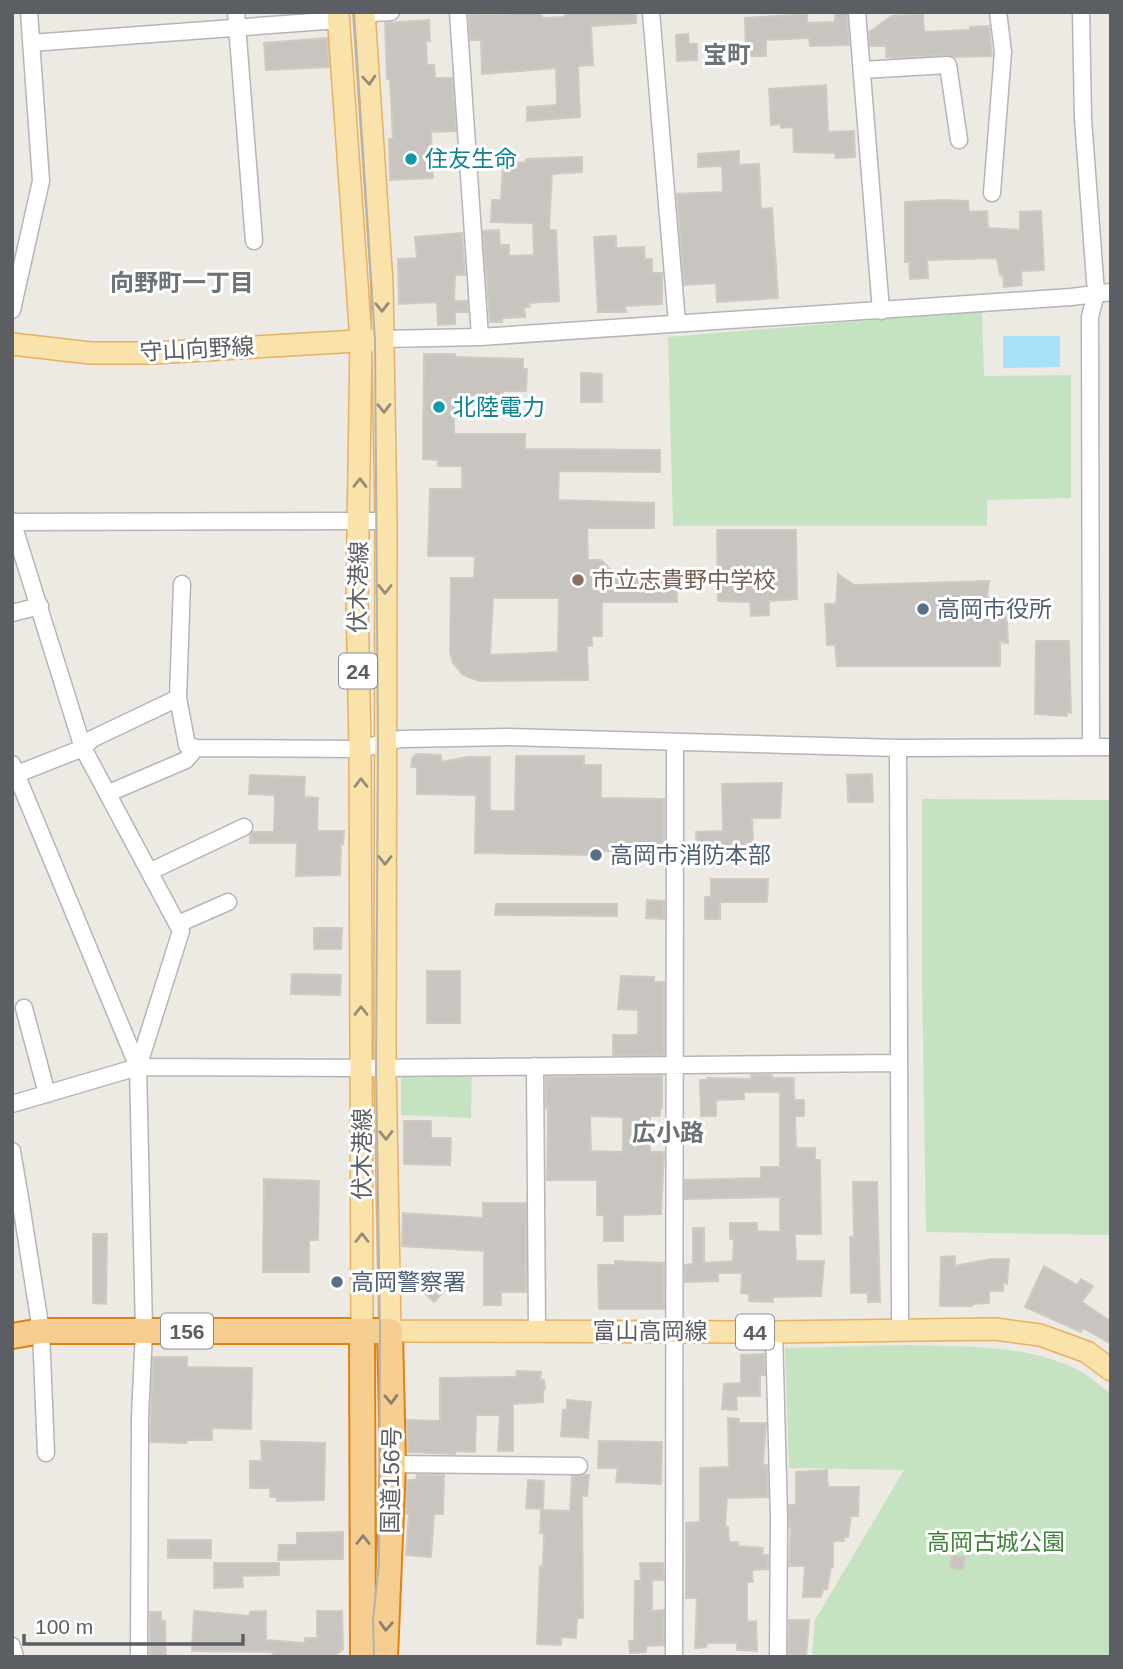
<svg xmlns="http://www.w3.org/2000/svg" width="1123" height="1669" viewBox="0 0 1123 1669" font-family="Arial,'Noto Sans JP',sans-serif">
<rect width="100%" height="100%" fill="#ede9e3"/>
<path fill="#c5e3c1" d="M982,311L984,376L1071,375V498L987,500V526H673L668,337Z
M922,799L1111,800V1235L926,1232L922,978Z
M401,1069L472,1070L471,1118L401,1115Z
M904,1345C964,1347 1031,1343 1085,1374C1094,1380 1102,1387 1111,1394V1657H812L815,1620L904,1470L789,1468L785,1348Z"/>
<path fill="#a6e1f9" d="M1003,336H1060V367L1003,368Z"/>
<path fill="#c8c4bf" stroke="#d1cac2" stroke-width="2" fill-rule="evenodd" d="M541,12L542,18L565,17V12H636V23L591,26L593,65L578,66L580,117L527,121V107L557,105L556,68L482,74L481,40H470L469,15Z
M835,12H847L849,45L810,46L809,38L766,40V56H746L745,18L807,14V23L835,22Z
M923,14L924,32L970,30V27L989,26L992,56L955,57L947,55L893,58L886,57V46H870L869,32L892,16Z
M429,20L430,41H426L427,65H434L435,78H452L456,131L431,132L433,178L390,180L389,139H393L390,79H387L385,23Z
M688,34L689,44H697V60L677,61L676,35Z
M327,38L329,67L266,70L264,43Z
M826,85L828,132L854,131L855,157L836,158L835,153L794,152L793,127L781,128V124L771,125L769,89Z
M739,151V165L759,164L761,209L772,208L778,298L717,302L716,283L684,285L677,194L723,192L722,166L698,167V154Z
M582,157V172L552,174L549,230H556L559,301L529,303L530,307H524L525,317L502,318V322H490L483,231L499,230L500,245H509V256L534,255L533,223L491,222L492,200H501L503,163L526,162V159Z
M944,200L968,201L969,212L987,211L988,228L1020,230V212L1041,211L1044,270L1021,271L1022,285L1004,287L1003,274L1000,275L997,258L927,260L928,278L910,279L909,262H905V202Z
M462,233L465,275H455L454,301H467L468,312H455V324L438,325L437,302L399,304L398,259L417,258L415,237Z
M616,236V248L644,247L645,259H652V273H662V304L625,306L626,312H598L594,237Z
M424,354H455V357L523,359V369H527L526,391H503V402L454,399V434H525V449L660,450V472L559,471L558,500L654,503V528H587L588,560H601L616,575L677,576V602H602V636H592V646H587L588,680L479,681L463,675L453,663L450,652L451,578H474L475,556H428L430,489H462V466H438V460L423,459ZM493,598H559L558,652L490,655Z
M581,373L602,374V402H581Z
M717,530H796L797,599L769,601V615L751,616L750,602L718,601Z
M838,574L854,585L989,581L987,598L1006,599L1008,643L1000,642V666H837L835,645H827L825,604H836Z
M1036,641H1069L1071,713L1067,712V716L1035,714Z
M416,754L441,755V762L468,757H490V811H515L516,756H584V765H601V798L664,799V856L645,857V851H592V855L475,853L476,795L417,794V767H411L412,759Z
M872,774L873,802H848L847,775Z
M250,775L305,777L304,797L318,798L317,831H344L343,844H341L340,875L296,876L297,843H250V835L253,832H274L275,795L249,794Z
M782,783L780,818H752L753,843H747L748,853H697L696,832L723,831L722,784Z
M711,879H768L767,902H720V919H705V897H711Z
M647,900L664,901V919L646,918Z
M496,904H617V916L495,915Z
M314,928H342L341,949H314Z
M427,971H460V1023H427Z
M292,974L341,975L340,995L291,994Z
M621,976L654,977V982H664V1055H613V1035H638V1010L618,1009Z
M751,1075H772V1078H794V1100H804V1116H795L796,1148H815V1160H820L821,1234H795L796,1261H824L821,1296L773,1297V1302L749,1301V1294L741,1293L742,1273H718V1281L685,1282V1265L693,1264V1228H704V1263L733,1261L734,1239H730V1223H757V1231L780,1232V1197L685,1199V1180L761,1178V1167H780V1092H744V1099L716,1100V1116H701L700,1080H707V1078L752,1079Z
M662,1076V1108H660V1116H650V1152H664L661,1214L623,1215V1241H604V1215H597V1180H547L548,1108H546V1077ZM590,1116L623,1117V1152L591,1151Z
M404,1121H431V1138H451L450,1165L404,1164Z
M264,1179L319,1181L318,1240H309V1272H263Z
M853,1182H877L880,1302H868V1293H851L850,1237H854Z
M483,1203H526V1292H501V1305H484V1251L402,1246L403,1213L483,1218Z
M93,1234H107L106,1304L93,1303Z
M955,1256V1266L991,1259H1009L1007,1284L1003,1282V1291H989V1303L972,1304V1306H940L941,1257Z
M615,1261L664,1263V1309H599L598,1265H615Z
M1044,1266L1077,1285L1081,1279L1093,1286L1082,1302L1111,1322V1344L1083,1328L1081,1332L1025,1307Z
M431,1268L449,1286L434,1302L415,1284Z
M764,1354L765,1375H760V1396H736L737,1410L722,1409L724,1384L741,1383V1355Z
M153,1357H187V1367L252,1368L251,1429L212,1428V1440H187L186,1443L150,1442Z
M517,1371L541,1372L540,1380H544L545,1389L543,1391V1402L513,1404V1451H498L500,1415H476L475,1452L455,1451V1454L408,1452L407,1420L440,1421V1378L516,1377Z
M567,1400L591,1402L588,1438L561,1436L563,1410H567Z
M728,1418L739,1419V1423H766L763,1465H767L768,1497L727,1498L725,1527H728L729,1542H738V1546L763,1548L762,1555H768V1569L752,1570L753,1582H747V1622L756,1621L757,1651L737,1650V1643H707L706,1647L695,1648L697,1598H686V1523L700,1522V1468L729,1467Z
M261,1441L325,1443L324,1500L277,1501V1497H270V1488H250V1461H262Z
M599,1441L662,1442L661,1484L616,1482L618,1468H598Z
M827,1470L828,1487H859L858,1516H851L848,1537H844V1541H833V1567H831L827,1589H823L821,1597H803L805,1566H789L791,1527H789V1505H796V1472Z
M417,1475H444L443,1514H434L431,1557L406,1555L409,1514H406L407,1480H416Z
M585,1475H589L587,1496H582L583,1618H577L576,1638L561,1637V1645L537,1644L540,1566H543L544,1533H540L541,1510L570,1511L572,1476Z
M528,1480L544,1481L543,1509L526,1508Z
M343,1532V1559L278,1560L279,1545H297V1533Z
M168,1540H211V1558H168Z
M952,1555L965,1557L963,1570L950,1567Z
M214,1563H279V1575L242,1576L243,1587L214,1588Z
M640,1563H663L664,1580H652V1611L664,1610V1645L646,1646V1652L630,1653L629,1641H634L635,1581H641Z
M194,1611L250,1616V1612L266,1611V1640L305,1643V1638H317V1611H342L343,1649L336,1655L282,1657L272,1656L273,1652L192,1651Z
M150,1612H161V1621H165L166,1657H150Z
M789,1620H809L806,1657H788Z"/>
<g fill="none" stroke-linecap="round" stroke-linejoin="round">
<defs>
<path id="minor" d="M236,12L254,241
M458,12L480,337
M651,12L677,323
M857,12L881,311
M1081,12L1083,119L1096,293L1090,317L1091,747
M372,13L391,12
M31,43L339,20
M862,70L948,65L959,140
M992,193L1003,52L998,12
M12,310L41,181L29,12
M383,339L480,337L1071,297L1111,292
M12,521L83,748L181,931L138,1067L144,1331L140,1417L139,1657
M12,522L386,521
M182,584L178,698L187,745L196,748L360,749L400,739L509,737L898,748L1111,747
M12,613L40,606
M898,748L900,1329
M12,764L138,1067
M12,776L83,748L92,739L178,698
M109,793L186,760L196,748
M151,871L244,827
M178,924L228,902
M24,1008L47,1094
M535,1066L537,1331
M12,1104L138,1067L371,1068L899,1063
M12,1151L20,1198
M12,1200L20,1198L41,1331L46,1453
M774,1332L779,1517L778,1657
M393,1464L579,1466
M12,1646L15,1657
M674,1657L675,742"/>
<path id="major" d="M338,12L361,341L357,597L360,749L362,1331
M364,12L382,284L386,521L385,1066L390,1331L774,1332L995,1329L1040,1335L1087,1352L1111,1370
M12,344L90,353H154L374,340"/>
<path id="highway" d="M362,1331L363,1657
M12,1336L41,1331H390L393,1464L385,1657"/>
</defs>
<use href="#minor" stroke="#b3b6b9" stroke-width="19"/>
<use href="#major" stroke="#e8b061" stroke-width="24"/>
<use href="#highway" stroke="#e1820e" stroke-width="28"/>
<use href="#minor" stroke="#fff" stroke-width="16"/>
<use href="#major" stroke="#fae2ab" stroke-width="21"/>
<use href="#highway" stroke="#f6ce91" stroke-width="24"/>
<path stroke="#b1b2b3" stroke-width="2" d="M354,12L375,340L378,744L376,1067L380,1331L379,1564L373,1619L374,1657"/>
</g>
<defs><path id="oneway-chevron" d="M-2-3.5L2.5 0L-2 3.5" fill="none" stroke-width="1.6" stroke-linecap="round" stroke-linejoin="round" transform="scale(1.75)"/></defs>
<g stroke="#938d7c">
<use href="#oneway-chevron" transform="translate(369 80) rotate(86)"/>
<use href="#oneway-chevron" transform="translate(382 307) rotate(89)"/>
<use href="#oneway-chevron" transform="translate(384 408) rotate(89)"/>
<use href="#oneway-chevron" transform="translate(360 483) rotate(-89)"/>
<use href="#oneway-chevron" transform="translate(385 589) rotate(90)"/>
<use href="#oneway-chevron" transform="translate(361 783) rotate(-90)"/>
<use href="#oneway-chevron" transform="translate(385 860) rotate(90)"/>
<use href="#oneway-chevron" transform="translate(361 1011) rotate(-90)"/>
<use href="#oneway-chevron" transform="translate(386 1135) rotate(89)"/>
<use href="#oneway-chevron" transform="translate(362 1238) rotate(-90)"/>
</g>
<g stroke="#8a8071">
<use href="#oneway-chevron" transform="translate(391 1399) rotate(88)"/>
<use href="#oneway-chevron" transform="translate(363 1540) rotate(-90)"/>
<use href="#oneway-chevron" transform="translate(386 1626) rotate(93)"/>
</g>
<g fill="#0f9aa8" stroke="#fff" stroke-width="2.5">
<circle cx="411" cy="159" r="7"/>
<circle cx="439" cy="407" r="7"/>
</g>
<circle fill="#8d6e63" stroke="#fff" stroke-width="2.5" cx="578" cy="580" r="7"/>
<g fill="#5c6f8a" stroke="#fff" stroke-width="2.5">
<circle cx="923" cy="609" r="7"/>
<circle cx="596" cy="855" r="7"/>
<circle cx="337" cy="1282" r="7"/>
</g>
<g text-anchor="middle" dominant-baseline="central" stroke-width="6" stroke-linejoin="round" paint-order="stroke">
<g fill="#fff" stroke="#8c8f92" stroke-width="2">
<rect x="339" y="653.5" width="38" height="35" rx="5"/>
<rect x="161" y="1313.5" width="52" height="35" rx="5"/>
<rect x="736" y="1314.5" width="38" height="35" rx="5"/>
</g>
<g font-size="21" font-weight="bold" fill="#5b5f63">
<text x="358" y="671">24</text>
<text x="187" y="1331">156</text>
<text x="755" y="1332">44</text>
</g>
<g font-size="23" fill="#0d838f" stroke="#fff" text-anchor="start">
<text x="425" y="159">住友生命</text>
<text x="453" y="407">北陸電力</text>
</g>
<g font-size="23" fill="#5b5f63" stroke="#fff">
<text transform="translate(197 349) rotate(-3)">守山向野線</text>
<text transform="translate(358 587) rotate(-89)">伏木港線</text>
<text transform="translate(362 1154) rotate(-90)">伏木港線</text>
<text x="650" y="1331">富山高岡線</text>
<text transform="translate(391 1480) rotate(-89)">国道156号</text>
</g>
<g font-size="23" fill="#785e54" stroke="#fff" text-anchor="start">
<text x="592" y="580">市立志貴野中学校</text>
</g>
<g font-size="23" fill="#4e5e75" stroke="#fff" text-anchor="start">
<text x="937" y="609">高岡市役所</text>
<text x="610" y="855">高岡市消防本部</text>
<text x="351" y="1282">高岡警察署</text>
</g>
<g font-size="23" fill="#41823a" stroke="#fff">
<text x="996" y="1542">高岡古城公園</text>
</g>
<g font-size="24" font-weight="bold" fill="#6c7275" stroke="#fff">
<text x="727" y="54">宝町</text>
<text x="182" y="282">向野町一丁目</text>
<text x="668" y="1132">広小路</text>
</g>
</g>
<rect width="1123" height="1669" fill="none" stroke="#5b5f63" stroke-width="28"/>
<path d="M24 1634v10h219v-10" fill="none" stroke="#5b5f63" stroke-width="3.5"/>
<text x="35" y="1634" font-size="21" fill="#5b5f63" stroke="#ffffff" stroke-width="5" paint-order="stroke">100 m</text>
</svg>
